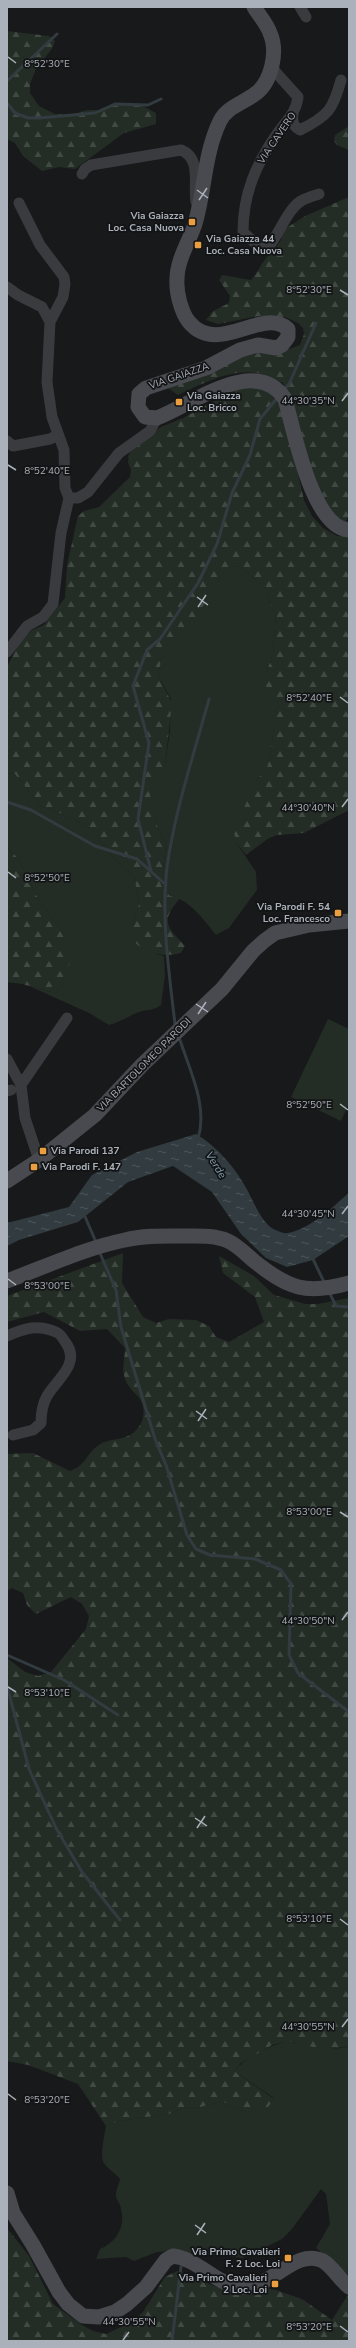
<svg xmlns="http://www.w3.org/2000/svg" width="356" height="2348" viewBox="0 0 356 2348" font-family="'Nunito Sans',sans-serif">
<defs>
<pattern id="forest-firs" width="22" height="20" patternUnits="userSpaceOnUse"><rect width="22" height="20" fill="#242d25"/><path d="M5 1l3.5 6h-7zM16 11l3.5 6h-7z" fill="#414943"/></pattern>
<pattern id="water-ripples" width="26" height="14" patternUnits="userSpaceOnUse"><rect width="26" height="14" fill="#313b40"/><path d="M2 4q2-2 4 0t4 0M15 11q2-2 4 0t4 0" fill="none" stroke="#4c555a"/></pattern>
</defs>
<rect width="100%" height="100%" fill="#18191a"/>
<path fill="#242d25" d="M231,566L240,567L267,590L271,605L276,613L273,654L266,673L274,695V726L270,758L267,767L254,784L236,842L256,872L257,890L229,928L216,935C204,920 189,899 170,896L161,885L166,846L155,821L149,795L165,765L170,730L171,699L158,675L162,658L193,621L224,572Z
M7,773L15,774L41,806L73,818L94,831L108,852L134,876L139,904L133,926L156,954L164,956L165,975L161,1005C153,1011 148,1009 139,1012C129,1016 120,1022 109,1025L89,1013L29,986L56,993L62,987L65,937L36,895L18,858L7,847Z
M328,1019L349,1029V1103L341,1121L291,1097Z
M284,2042C310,2041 322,2054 349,2046V2276L316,2248L330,2224L326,2194L321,2189L292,2229L282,2239L243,2258L172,2251L157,2252L134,2261L126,2257L96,2259L100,2249C116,2242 126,2227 121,2209C121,2205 117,2201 116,2197C115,2192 119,2184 120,2179C115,2173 107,2168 104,2163C99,2158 105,2133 106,2126L119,2121L169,2114L185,2107L193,2109L216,2103L223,2102L245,2111L274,2098L234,2071C246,2057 267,2047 284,2042Z"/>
<path fill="url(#forest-firs)" d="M7,31L49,36L55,41L52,49L36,69L30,84V93L39,106L55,114L70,115L87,110H102L117,104L141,105L156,113V124L124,133L75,169L59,167L42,171L23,156L15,143L7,139Z
M349,126V150L337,145L334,141L335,135Z
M349,197V516L345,522L340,524L312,481L291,402L283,383C275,380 266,374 257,373C230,369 202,384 178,395L168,388L216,370L248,354L284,351L300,345L304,334L303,328L298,323L285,317L259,316L218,324L206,320L213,311L229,303L230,296L219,280L222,275L251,280C257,274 259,267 264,261C273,248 281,246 285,229L305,216Z
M238,388H264L282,405L304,500L312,516L323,528L337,536L349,535V810L304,833L277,835L269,838L246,855L236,842L234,832L254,784L267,767L270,758L274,726V695L266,688V673L273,654L276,613L271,605L267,590L240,567L231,566L224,572L193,622L162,658L158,675L172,703L165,765L150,795L155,821L166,846L161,885L170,896L180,898C161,921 165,925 185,946L181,953C163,958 148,953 134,942L133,926L139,904L134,876L108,852L94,831L73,818L41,806L15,774L7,773V667L19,643L30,631L44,625L65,598L67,565L78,516L84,511L99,507L130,477L131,470L128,462L129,454L134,447L161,427L183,418Z
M7,847L18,858L36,895L65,937L70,964L64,970L62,987L56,993L22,984L7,982Z
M123,1253L122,1283L143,1317L156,1323L169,1319L196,1320L209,1326L216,1337L229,1342L264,1322L255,1297L223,1273L219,1256L254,1276L274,1295L305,1304H318L349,1298V2046L325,2050L294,2042H284L272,2045L241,2063L234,2071L274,2099L265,2111H245L223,2102L216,2103L193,2109L185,2107L169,2114L119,2121L106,2126L78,2084L28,2065L7,2061V1658L25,1672L38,1676L51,1672L86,1629L89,1616L82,1604L71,1597L36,1614L27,1605L23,1593L12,1588L7,1591V1454L33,1453L70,1471C89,1463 85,1454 99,1445C108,1438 123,1441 133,1433C137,1430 142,1423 143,1418C147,1393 128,1395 124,1375C122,1367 125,1356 125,1348L107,1329L80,1331L44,1312L7,1322V1296Z
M7,2228L29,2256L53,2304L82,2325L93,2331L106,2334L132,2322L143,2312L165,2277L177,2271L237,2295L263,2288L276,2290L302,2299L332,2320L348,2295L349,2341H7Z"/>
<path fill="url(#water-ripples)" d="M196,1134C215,1145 234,1166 245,1186C253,1200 258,1215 269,1226C272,1229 283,1234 288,1233C312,1228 331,1208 349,1193V1236L313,1260L287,1267L266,1258L241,1234L212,1192L173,1166L128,1182L78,1222L19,1240L7,1246V1223L69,1207L92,1175L137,1152Z"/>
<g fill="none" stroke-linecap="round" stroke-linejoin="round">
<path stroke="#313b40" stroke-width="3" d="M7,81L57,34
M7,103L15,113L28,118H39L95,113L115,104L148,105L161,99
M283,391L289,384L316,323
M7,802L31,810L95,846L137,859L166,885
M151,871L138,819L149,743L133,686L147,650L160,639L198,583L217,544L232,493L250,455L260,419L278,397
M175,1024C169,972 161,919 167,867C175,810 194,754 209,699
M180,1040C190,1071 208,1106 198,1139
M83,1212L96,1242
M99,1251L116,1290L121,1327L155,1439L166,1465L187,1535L196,1549L210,1555L255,1559L281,1570L291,1584L289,1655L298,1673L349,1712
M312,1257L325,1284
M329,1292L336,1306L349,1307
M7,1655L64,1680L118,1715
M7,1686L29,1769L56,1828L82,1872L120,1920
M172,2341L181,2267"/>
<path stroke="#393b3f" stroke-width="11" d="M300,7L306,17
M271,67L298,97C296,113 287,120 277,134C256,164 243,194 243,232L255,243L269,246C280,233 287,210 301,201C306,198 313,196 319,194
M293,114C292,122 293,126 300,130C328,116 333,110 341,80
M82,174L85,169L91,165L181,150C202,158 193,185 196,202
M19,203L40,245L64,277L65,284L63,297L50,322
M7,287L18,295L42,307L50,322L47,382L52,417L64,450L65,488L69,498H78L88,492L119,453L150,431L157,418
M7,441L13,446L50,439L58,435
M7,652L27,626L43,617L53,604L61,533L69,498
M7,1059L21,1085L25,1118L39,1160
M21,1085L67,1018
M7,1091L11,1090
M7,1336C25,1328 38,1324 56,1332C61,1334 63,1339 66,1343C81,1364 56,1380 47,1396C42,1405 41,1413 41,1423L33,1430L13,1435"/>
<path stroke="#484a4f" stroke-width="15" d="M254,7C259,15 267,24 270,33C278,51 272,82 255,94C243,103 227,107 220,121C204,154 205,190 195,224C189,242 177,260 177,279C176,292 181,312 189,322C218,357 262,306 288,329V337L282,345L276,348L258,345L240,350L206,368L146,388L139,394L138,407L145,417L157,418C192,405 255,354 285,399C294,430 312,528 349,530
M7,1181L39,1160L95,1115L142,1065L222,989L253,951L264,941L275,933L309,925L349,921
M7,1281C45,1267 85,1248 125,1240C144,1235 166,1236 186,1236C199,1236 215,1235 228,1241C237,1245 246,1254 254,1261C289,1289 306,1295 349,1283
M7,2193L13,2213L33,2245L59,2292L68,2304L83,2316L99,2317L115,2312L127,2304L146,2287L166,2260L173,2256C199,2259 215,2285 242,2287C270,2290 295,2247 323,2261C333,2267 340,2280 349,2287"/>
</g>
<path fill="none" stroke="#abb1ba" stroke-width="1.5" d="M8,57L16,63M197,190L208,198M199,200L207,188M340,290L348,295M342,401L348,393M8,465L16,470M197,597L208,605M198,607L206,595M340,697L348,703M342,807L348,799M8,872L16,878M196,1004L208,1012M198,1014L206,1002M340,1104L348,1110M342,1214L348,1206M8,1279L16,1285M196,1411L207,1419M198,1421L206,1409M340,1512L348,1517M342,1620L348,1612M8,1687L16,1692M195,1818L207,1826M197,1828L205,1816M340,1919L348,1925M342,2027L348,2019M8,2094L16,2100M195,2225L206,2233M197,2235L205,2223M340,2326L348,2332M123,2340L129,2332"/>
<g fill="#eb9e3f" stroke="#131415" stroke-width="1.5">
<rect x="188" y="218" width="8" height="8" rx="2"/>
<rect x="194" y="241" width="8" height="8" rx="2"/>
<rect x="175" y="398" width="8" height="8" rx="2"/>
<rect x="334" y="909" width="8" height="8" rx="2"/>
<rect x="39" y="1147" width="8" height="8" rx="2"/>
<rect x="30" y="1163" width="8" height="8" rx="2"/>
<rect x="284" y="2254" width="8" height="8" rx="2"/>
<rect x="271" y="2280" width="8" height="8" rx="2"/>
</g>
<g text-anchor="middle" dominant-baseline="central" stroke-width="3.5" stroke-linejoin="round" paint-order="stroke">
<g font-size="10" fill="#abb1ba" stroke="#131415">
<text transform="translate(277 138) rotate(-56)">VIA CAVERO</text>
<text transform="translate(179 376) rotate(-19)">VIA GAIAZZA</text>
<text transform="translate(144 1065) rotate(-45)">VIA BARTOLOMEO PARODI</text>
</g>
<g font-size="10" font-weight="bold" fill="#abb1ba" stroke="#131415" text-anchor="end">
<text x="184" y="216">Via Gaiazza<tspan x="184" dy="12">Loc. Casa Nuova</tspan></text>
<text x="206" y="239" text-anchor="start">Via Gaiazza 44<tspan x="206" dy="12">Loc. Casa Nuova</tspan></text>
<text x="187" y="396" text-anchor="start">Via Gaiazza<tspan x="187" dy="12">Loc. Bricco</tspan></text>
<text x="330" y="907">Via Parodi F. 54<tspan x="330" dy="12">Loc. Francesco</tspan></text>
<text x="51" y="1151" text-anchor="start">Via Parodi 137</text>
<text x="42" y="1167" text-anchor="start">Via Parodi F. 147</text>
<text x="280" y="2252">Via Primo Cavalieri<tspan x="280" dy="12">F. 2 Loc. Loi</tspan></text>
<text x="267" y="2278">Via Primo Cavalieri<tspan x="267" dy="12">2 Loc. Loi</tspan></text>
</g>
<g font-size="11" font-style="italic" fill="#84a2b3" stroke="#131415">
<text transform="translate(216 1165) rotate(58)">Verde</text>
</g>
</g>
<g font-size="10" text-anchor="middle" fill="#abb1ba" stroke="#131415" stroke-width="3.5" stroke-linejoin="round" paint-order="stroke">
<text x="47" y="67">8°52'30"E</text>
<text x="309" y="293">8°52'30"E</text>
<text x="308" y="404">44°30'35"N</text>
<text x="47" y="474">8°52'40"E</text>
<text x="309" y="701">8°52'40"E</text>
<text x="308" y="811">44°30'40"N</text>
<text x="47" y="881">8°52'50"E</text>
<text x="309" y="1108">8°52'50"E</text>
<text x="308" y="1217">44°30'45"N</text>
<text x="47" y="1289">8°53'00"E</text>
<text x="309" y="1515">8°53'00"E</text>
<text x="308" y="1624">44°30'50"N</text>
<text x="47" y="1696">8°53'10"E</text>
<text x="309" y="1922">8°53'10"E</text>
<text x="308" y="2030">44°30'55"N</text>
<text x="47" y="2103">8°53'20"E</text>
<text x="129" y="2325">44°30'55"N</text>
<text x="309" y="2330">8°53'20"E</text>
</g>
<rect width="356" height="2348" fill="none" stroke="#abb1ba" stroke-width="16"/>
</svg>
